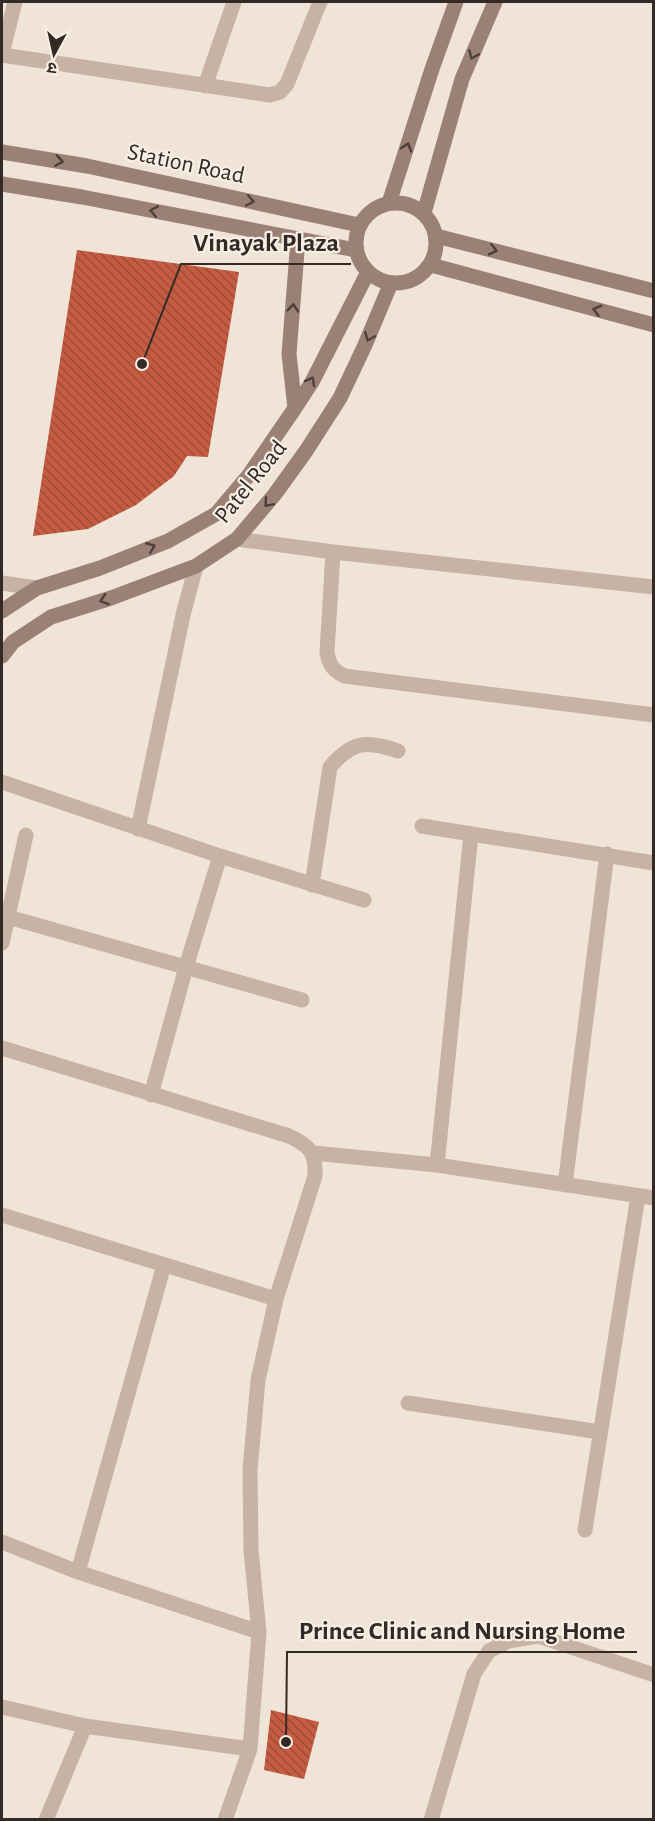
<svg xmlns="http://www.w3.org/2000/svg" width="655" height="1821" viewBox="0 0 655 1821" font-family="'Alegreya Sans','Noto Sans Devanagari',sans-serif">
<defs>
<pattern id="building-back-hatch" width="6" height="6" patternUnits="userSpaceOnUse" patternTransform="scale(1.5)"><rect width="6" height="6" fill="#c35c42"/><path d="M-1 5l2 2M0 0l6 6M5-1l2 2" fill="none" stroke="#9f4c37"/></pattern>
</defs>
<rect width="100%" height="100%" fill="#f0e3d7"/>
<path fill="url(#building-back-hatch)" d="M77,250L239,272L208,457L187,456L174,476L136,505L88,529L33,536Z
M271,1710L319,1722L304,1779L264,1770Z"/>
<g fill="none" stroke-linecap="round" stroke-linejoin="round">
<path stroke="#c7b3a4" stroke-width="15" d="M2,54L15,2
M2,55L270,95L280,92L287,84L320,2
M205,86L234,2
M237,539L333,552L654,587
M333,552L327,652C329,665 333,670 344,676L654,715
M2,583L37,588
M2,782L220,856L364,900
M422,826L654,863
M138,829L183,615L196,566
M312,885L330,767C352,741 367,740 398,751
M8,917L302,1000
M2,943L26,835
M2,1048L289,1136C310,1146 316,1152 315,1176L276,1299L258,1380L250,1470L251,1550L259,1632L250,1749L225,1820
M151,1095L186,967L220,856
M313,1153L437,1165L654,1198
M437,1165L471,834
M565,1185L607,854
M2,1215L276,1299
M408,1403L600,1432
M585,1530L638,1196
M2,1542L78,1572L259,1632
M78,1572L164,1265
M2,1707L85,1726L250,1749
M46,1820L85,1726
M431,1820L474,1674L489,1651L508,1641L538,1636L654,1675"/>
<path stroke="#9b8175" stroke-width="15" d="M2,152L87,166L359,225
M2,184L82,197L356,250
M356 243a40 40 0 1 1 80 0a40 40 0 1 1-80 0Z
M389,203L432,69L456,2
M424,213L462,79L495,2
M436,236L654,291
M431,265L654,325
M295,408L289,354L298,239
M2,611L37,588L100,568L168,541L216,514L249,475L295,408L312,382L368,272
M2,656L13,642L51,617L111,598L196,566L237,539L275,494L306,451L340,398L365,345L391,283"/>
</g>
<defs><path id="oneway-chevron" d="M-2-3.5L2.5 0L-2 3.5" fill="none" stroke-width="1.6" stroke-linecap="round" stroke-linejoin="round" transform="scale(1.5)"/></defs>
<g stroke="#4d3f39">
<use href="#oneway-chevron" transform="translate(473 55) rotate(113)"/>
<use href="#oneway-chevron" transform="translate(407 147) rotate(-72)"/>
<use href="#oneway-chevron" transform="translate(59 161) rotate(9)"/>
<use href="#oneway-chevron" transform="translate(250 201) rotate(12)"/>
<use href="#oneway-chevron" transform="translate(154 211) rotate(-169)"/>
<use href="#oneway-chevron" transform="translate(493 250) rotate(14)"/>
<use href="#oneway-chevron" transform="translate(293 308) rotate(-85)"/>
<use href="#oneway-chevron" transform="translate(597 310) rotate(-165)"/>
<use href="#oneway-chevron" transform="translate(369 337) rotate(113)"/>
<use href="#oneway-chevron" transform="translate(311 381) rotate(-61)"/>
<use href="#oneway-chevron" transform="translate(268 503) rotate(131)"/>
<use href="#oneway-chevron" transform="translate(151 547) rotate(-22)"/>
<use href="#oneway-chevron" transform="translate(104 600) rotate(162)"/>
</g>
<g text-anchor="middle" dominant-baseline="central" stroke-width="4.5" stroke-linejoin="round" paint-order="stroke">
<g font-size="24" fill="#332925" stroke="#f8eee3">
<text transform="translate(186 164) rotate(12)">Station Road</text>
<text transform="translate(251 482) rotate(-51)">Patel Road</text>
</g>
</g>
<path fill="none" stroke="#332925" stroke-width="2" d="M142 364L181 264H351M286 1742L287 1652H637"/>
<g fill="#332925" stroke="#f8eee3" stroke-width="2">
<circle cx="142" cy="364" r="6"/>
<circle cx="286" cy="1742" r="6"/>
</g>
<g font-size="26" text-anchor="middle" font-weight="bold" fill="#332925" stroke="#f8eee3" stroke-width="4.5" stroke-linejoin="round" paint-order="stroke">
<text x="266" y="251">Vinayak Plaza</text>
<text x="462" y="1639">Prince Clinic and Nursing Home</text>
</g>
<rect width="655" height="1821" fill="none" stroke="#332925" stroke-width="6"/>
<g transform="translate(54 54) rotate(188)" stroke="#f8eee3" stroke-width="4.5" paint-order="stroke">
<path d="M0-4.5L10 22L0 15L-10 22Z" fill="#332925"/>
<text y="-9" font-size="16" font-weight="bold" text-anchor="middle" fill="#332925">उ</text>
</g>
</svg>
